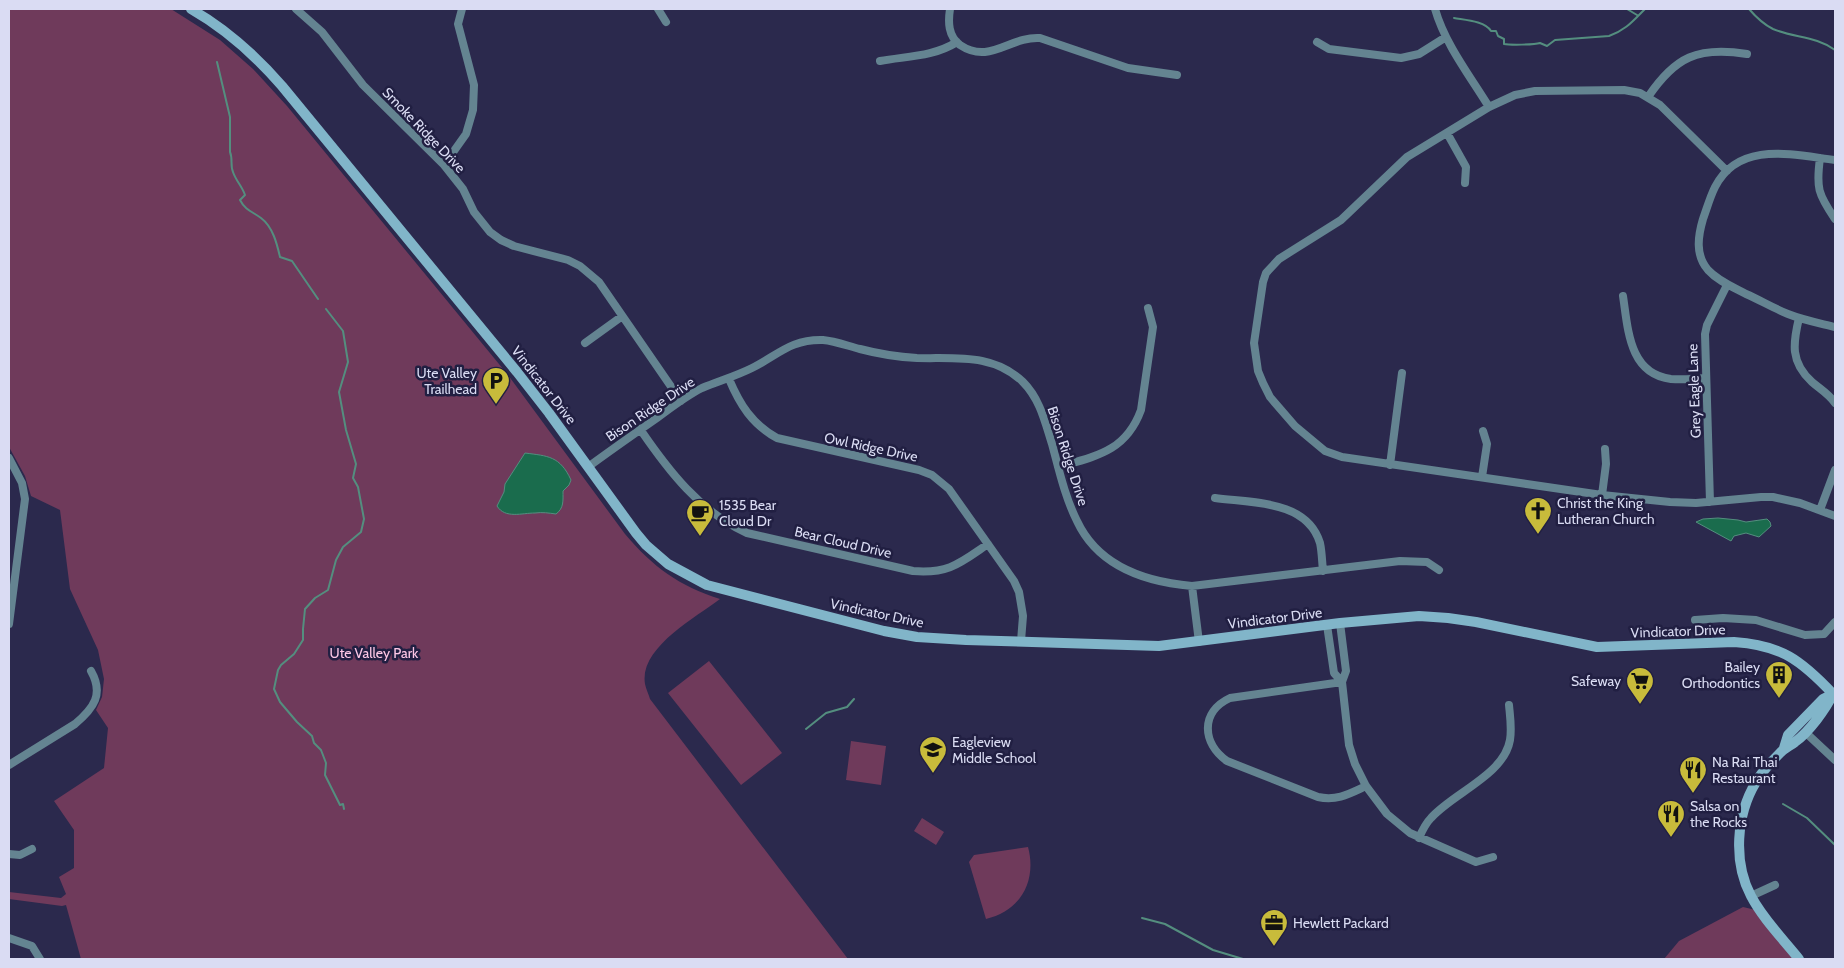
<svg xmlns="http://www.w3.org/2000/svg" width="1844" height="968" viewBox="0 0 1844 968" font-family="Cabin,sans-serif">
<rect width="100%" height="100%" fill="#2b294d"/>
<path fill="#6f3a5b" d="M9,9H171L220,40L253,69L287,106L508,375L625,534C653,567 679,586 720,599C695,618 639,648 645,684C646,689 649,695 650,699L848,959H81L66,905L62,906L9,899V892L61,898L66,894L59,877L74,868V830L54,801L104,768L108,728L96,710L102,697L104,679L98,650L70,589L60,510L31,496L25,476L9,447Z
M709,661L782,753L741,785L668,693Z
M851,741L886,746L881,785L846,780Z
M922,818L944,832L936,845L914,831Z
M1028,847C1037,880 1021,911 986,919L969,862L974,855Z
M1743,907L1760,911L1801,959H1664L1679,941Z"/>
<path fill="#1a6c4d" stroke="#548e7f" d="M525,453C548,456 560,456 571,480L569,485L563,491C563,501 564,508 556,514C549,513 542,512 535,513C522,513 505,519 497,506L504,492L505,484Z
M1718,518L1738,520L1746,522L1767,519L1770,522L1771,526L1759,537L1746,533L1734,536L1731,541L1696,522L1703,519Z"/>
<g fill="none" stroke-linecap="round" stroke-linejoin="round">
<path stroke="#548e7f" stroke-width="2" d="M1627,9L1637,15
M1749,9C1755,16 1763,24 1773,29C1794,38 1816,36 1835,50
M1454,18C1465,20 1485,21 1491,31H1496L1498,36L1504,39V44C1509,45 1534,45 1540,43L1547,46L1555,40L1609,36C1626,30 1633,21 1645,9
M217,62L230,117V152C233,159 230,165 233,172C236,181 242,186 245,195L240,200C245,210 253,212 261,218C273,227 277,244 280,257L292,261L318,299
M326,309L343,331L348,362L339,392L346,430L356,464L353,478L358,487L364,519L361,532L343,547L336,560L328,590L315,598L305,609L303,629V640L294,654L281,665L278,670L274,689L280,702L297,722L312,736L314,743L321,750L326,763L325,775L340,805L343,804L344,809
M806,729L826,713L847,707L854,699
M1783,804L1807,818L1835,845
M1142,918L1165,924L1213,950L1243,959"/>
<path stroke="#648491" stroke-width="8" d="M296,9L322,32L363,85L444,165L463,189L474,212L490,232L501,240L514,246L568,260L580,266L599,282L681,401
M658,9L666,22
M950,9C948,22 948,36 960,45C990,65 1010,36 1040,38L1128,68L1177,75
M1435,9C1445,44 1470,76 1489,107
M1317,42L1329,49L1401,58L1419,54L1446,37
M880,61C907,56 933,57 957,42
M1648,97C1675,57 1698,46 1747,54
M1447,133L1466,167L1465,183
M1820,158C1816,188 1818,194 1835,219
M1835,160C1794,155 1739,140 1715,187C1710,197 1707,208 1703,219C1698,236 1695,255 1708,270C1718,281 1733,287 1746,294C1760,300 1773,308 1788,314C1803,320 1819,323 1835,327
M444,165L466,134L473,110L474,85L458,24L462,9
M1727,171L1660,105L1640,93L1624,90L1535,91L1515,95L1489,107L1407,157L1341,220L1279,259L1266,273L1263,282L1254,343L1258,371L1263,383L1270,397L1295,426L1325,451L1342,457L1602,495L1670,502L1696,503L1761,497H1773L1800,503L1835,516
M1623,296C1628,329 1629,374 1671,379C1683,380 1695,379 1706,378
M1799,318C1793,343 1790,362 1812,382C1820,389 1829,394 1835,403
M585,343L621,317
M729,379C740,405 752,424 777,438L919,470L932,475L949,489L1014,581L1019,592L1023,616L1021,641
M640,429C668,470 700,512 747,533L913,571C949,574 960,563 988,544
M9,458L22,483L25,499L9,624
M1390,465L1402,373
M588,467C611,450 634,434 657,418C672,407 686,396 702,388C719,381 736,376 752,368C778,355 791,339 823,340C835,341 848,346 860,349C879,354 898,357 917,358C955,359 993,353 1023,382C1040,399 1045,422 1052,444C1059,470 1065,497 1077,521C1098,566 1146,582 1192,586L1400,561L1427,562L1439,570
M1058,467C1097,456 1126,451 1141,410L1153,327L1148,308
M1482,477L1487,444L1483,431
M1602,495L1606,464L1605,449
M1215,498C1252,503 1307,500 1320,543C1322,552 1322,562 1323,571
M1710,502L1705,334L1707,325L1727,285
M1820,510L1835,470
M1192,586L1199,642
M1695,620L1723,618L1756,620L1805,635L1824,634L1835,622
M1340,623L1346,671L1342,682L1349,745L1355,764L1366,786L1387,814L1410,833L1476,862L1493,857
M1327,625L1334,673L1342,682
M1342,682L1230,698C1200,712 1202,743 1227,761L1318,797C1337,801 1349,794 1366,786
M1805,732L1835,760
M9,765L75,724C94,708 104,694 91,671
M1419,838C1422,831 1425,824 1431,818C1453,793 1504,775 1510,740C1512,728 1510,716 1509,705
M9,854L20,855L32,849
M1751,896L1775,885
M9,938L32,946L40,959"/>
<path stroke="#81b5c9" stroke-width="10" d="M191,9C226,29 256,56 282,86L517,372L549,413L636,533L646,545L668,564L707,585L884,631L917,637L966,640L1159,646L1340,623L1419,616L1448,618L1476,622L1597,647L1734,642C1781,645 1801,660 1833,694
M1784,748L1788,735L1823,699L1833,694
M1799,959C1783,939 1763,919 1751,896C1733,862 1736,815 1756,782C1762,771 1771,762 1780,753C1785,748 1790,746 1795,742C1809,732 1826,709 1833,694"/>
</g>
<defs>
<symbol id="parking-pin" viewBox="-11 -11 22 30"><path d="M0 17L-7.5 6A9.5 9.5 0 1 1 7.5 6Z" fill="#c8bb3b" stroke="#211f42"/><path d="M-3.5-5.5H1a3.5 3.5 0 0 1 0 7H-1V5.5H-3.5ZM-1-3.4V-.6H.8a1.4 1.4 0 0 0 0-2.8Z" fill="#111"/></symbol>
<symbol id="church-pin" viewBox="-11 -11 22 30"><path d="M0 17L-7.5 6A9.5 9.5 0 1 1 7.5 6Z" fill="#c8bb3b" stroke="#211f42"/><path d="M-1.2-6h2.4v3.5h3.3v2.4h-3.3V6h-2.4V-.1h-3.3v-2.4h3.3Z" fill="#111"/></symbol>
<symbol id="cafe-pin" viewBox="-11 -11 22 30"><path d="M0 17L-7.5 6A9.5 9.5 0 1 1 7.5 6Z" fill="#c8bb3b" stroke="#211f42"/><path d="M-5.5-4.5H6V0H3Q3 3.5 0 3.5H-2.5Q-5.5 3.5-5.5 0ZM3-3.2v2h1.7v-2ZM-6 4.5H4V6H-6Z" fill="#111"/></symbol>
<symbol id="building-pin" viewBox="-11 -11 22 30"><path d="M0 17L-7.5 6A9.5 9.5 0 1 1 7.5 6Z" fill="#c8bb3b" stroke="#211f42"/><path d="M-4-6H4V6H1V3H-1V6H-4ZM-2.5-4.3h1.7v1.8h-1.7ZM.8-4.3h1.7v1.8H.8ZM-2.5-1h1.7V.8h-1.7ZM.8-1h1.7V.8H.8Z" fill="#111"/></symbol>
<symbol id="supermarket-pin" viewBox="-11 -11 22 30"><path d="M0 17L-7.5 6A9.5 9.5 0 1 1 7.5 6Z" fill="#c8bb3b" stroke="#211f42"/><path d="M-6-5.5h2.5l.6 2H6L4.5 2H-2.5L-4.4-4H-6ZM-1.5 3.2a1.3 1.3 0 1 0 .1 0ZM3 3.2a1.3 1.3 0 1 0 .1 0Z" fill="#111"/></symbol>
<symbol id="school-pin" viewBox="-11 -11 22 30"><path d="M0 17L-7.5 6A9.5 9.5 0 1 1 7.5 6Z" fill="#c8bb3b" stroke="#211f42"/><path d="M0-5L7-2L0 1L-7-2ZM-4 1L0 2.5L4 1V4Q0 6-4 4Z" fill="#111"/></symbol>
<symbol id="restaurant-pin" viewBox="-11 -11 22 30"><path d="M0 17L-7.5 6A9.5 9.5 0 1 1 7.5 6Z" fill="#c8bb3b" stroke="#211f42"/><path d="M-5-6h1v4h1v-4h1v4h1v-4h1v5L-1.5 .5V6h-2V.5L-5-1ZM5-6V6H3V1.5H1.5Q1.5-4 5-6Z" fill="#111"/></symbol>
<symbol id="office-pin" viewBox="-11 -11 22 30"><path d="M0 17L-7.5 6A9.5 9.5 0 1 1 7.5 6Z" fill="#c8bb3b" stroke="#211f42"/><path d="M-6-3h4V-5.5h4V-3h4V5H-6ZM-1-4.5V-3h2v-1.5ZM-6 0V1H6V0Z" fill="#111"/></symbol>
</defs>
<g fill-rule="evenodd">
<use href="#parking-pin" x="480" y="365" width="32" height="43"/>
<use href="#church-pin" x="1522" y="495" width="32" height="43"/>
<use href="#cafe-pin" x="684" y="497" width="32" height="43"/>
<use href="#building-pin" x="1763" y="659" width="32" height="43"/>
<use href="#supermarket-pin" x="1624" y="665" width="32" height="43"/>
<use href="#school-pin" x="917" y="734" width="32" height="43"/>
<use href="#restaurant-pin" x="1677" y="754" width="32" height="43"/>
<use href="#restaurant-pin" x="1655" y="798" width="32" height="43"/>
<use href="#office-pin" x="1258" y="907" width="32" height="43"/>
</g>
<g text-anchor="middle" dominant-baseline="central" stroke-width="5" stroke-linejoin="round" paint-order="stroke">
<g font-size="14" fill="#dadcf3" stroke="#211f42">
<text transform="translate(424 130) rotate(46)">Smoke Ridge Drive</text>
<text transform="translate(544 385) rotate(52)">Vindicator Drive</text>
<text transform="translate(1694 391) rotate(-92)">Grey Eagle Lane</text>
<text transform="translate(650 409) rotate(-34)">Bison Ridge Drive</text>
<text transform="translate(871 447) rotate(12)">Owl Ridge Drive</text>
<text transform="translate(1068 456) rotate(72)">Bison Ridge Drive</text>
<text transform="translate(843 542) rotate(13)">Bear Cloud Drive</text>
<text transform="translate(877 613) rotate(12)">Vindicator Drive</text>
<text transform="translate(1275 618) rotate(-7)">Vindicator Drive</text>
<text transform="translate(1678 631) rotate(-2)">Vindicator Drive</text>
</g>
<g font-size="14" fill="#dadcf3" stroke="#211f42" text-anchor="start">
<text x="477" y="373" text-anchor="end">Ute Valley<tspan x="477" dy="16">Trailhead</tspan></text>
<text x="1557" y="503">Christ the King<tspan x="1557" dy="16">Lutheran Church</tspan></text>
<text x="719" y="505">1535 Bear<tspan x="719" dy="16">Cloud Dr</tspan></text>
<text x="1760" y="667" text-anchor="end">Bailey<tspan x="1760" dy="16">Orthodontics</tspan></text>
<text x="1621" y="681" text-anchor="end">Safeway</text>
<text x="952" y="742">Eagleview<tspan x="952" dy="16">Middle School</tspan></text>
<text x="1712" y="762">Na Rai Thai<tspan x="1712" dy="16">Restaurant</tspan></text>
<text x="1690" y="806">Salsa on<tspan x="1690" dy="16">the Rocks</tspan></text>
<text x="1293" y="923">Hewlett Packard</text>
</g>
<g font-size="14" fill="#fdc7e6" stroke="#211f42">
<text x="374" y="653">Ute Valley Park</text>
</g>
</g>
<rect width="1844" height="968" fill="none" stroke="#dadcf3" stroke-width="20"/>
</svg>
